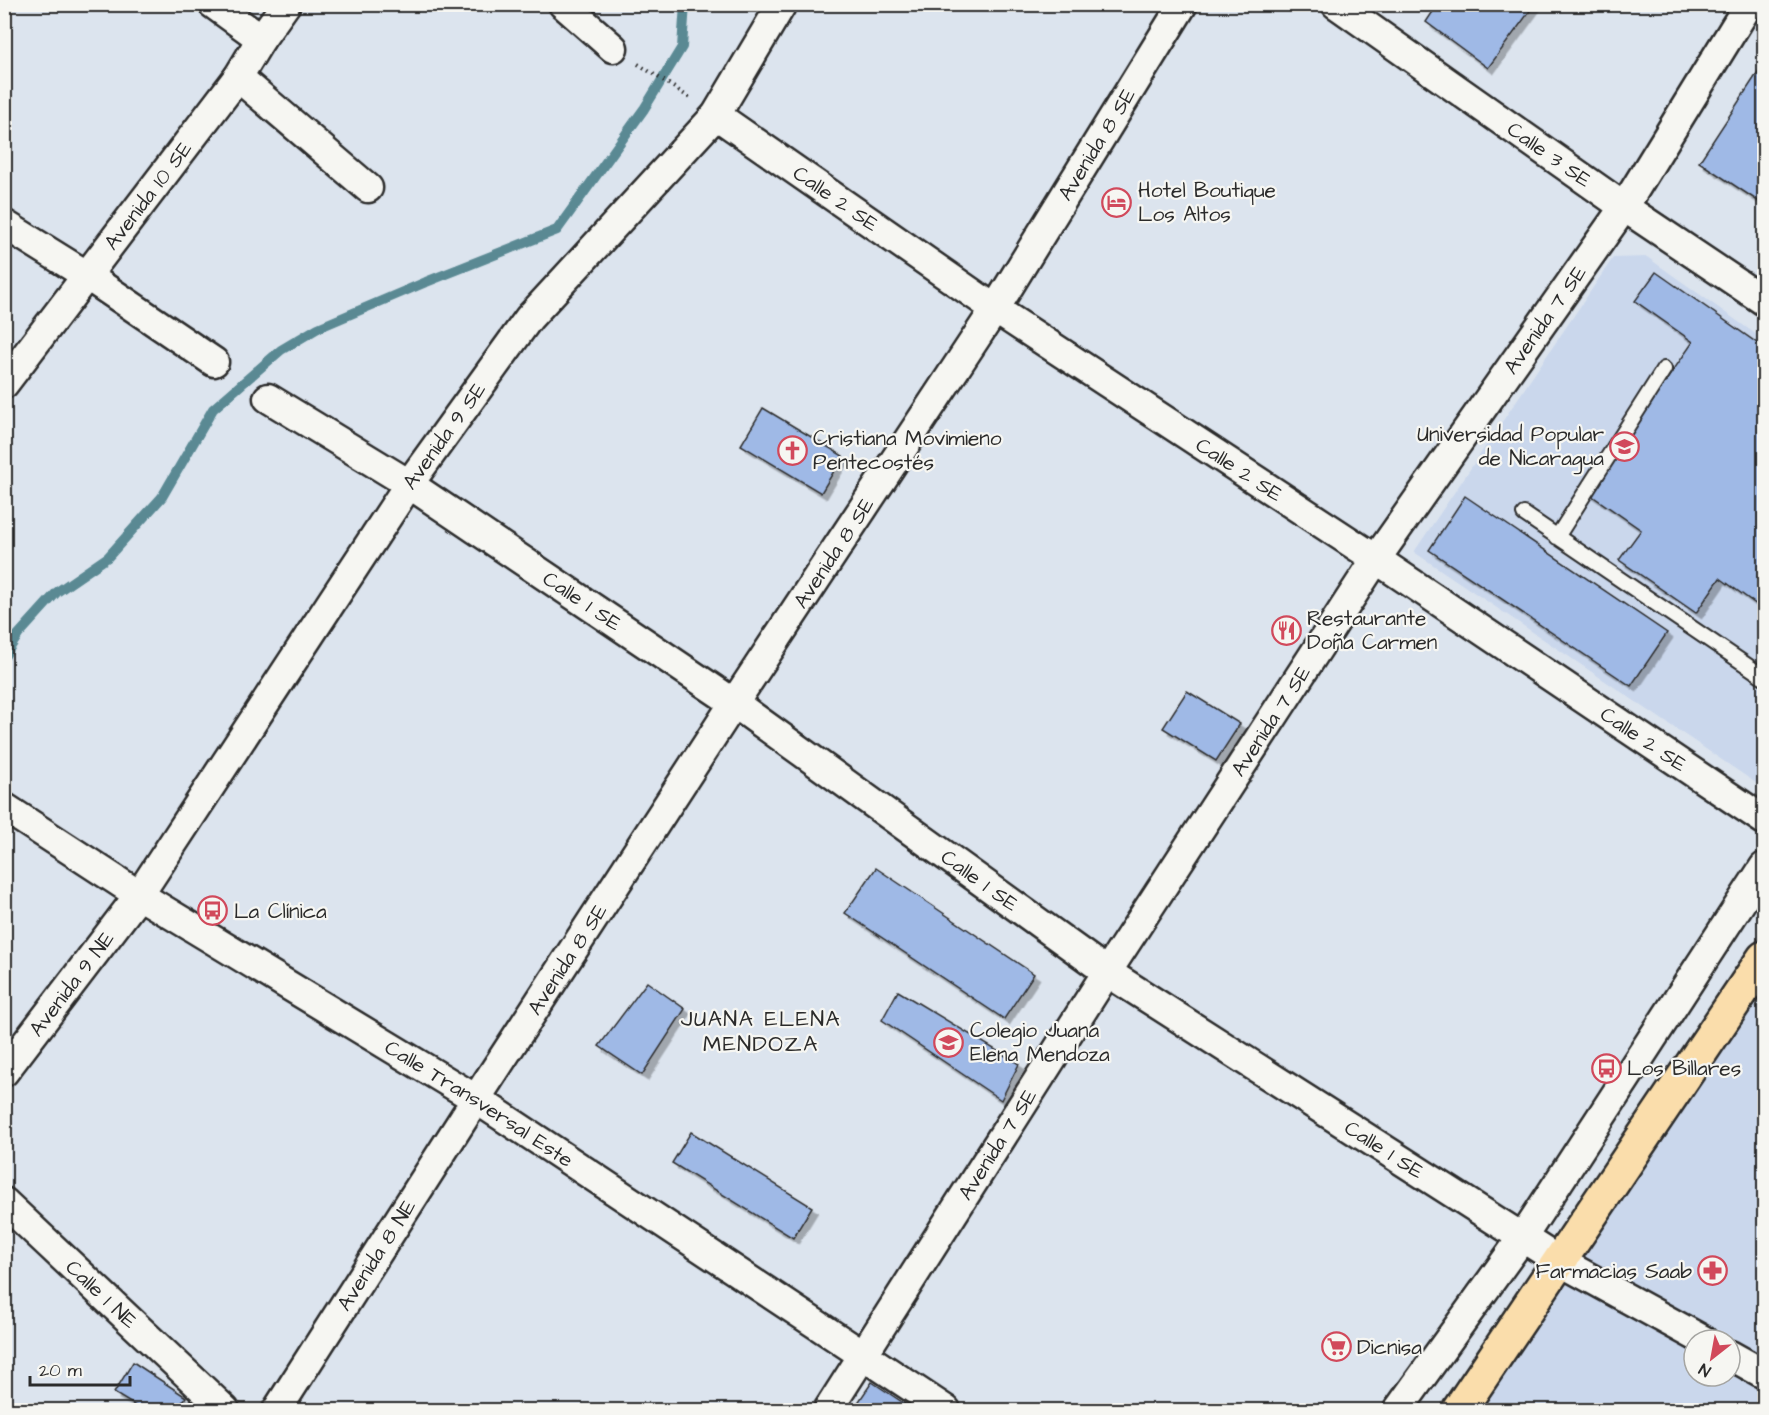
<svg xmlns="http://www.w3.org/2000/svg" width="1769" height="1415" viewBox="0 0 1769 1415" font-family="'Architects Daughter',sans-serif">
<defs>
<filter id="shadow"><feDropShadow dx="5.5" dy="5.5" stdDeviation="0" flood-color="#0004"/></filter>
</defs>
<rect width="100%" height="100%" fill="#dce4ee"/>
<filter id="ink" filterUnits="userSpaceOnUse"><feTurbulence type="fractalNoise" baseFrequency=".0167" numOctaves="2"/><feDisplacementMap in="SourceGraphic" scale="12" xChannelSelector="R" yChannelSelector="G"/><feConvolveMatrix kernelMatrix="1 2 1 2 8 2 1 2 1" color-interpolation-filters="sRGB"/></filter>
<g filter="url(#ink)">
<path fill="#cad7ec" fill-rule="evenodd" d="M1647,257L1764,340V777L1759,785L1414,552L1613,258Z
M1764,957V1410H1455ZM1694,1340H1730V1376H1694Z"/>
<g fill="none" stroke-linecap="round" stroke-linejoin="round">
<path stroke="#5a8993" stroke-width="10" d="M4,657L18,635L57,592L108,557L162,497L213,409L281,350L318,328L426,282L557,230L644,109L682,47L685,4"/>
</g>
<path fill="#9fb9e6" stroke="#2b2b2b" stroke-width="1.5" filter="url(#shadow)" d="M1438,4H1535L1488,68L1426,22Z
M1764,63V205L1699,162Z
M1656,272L1764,348V610L1720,578L1696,613L1619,560L1641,530L1588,493L1693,342L1635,301Z
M763,408L843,456L821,493L741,445Z
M1465,496L1667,633L1631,686L1429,550Z
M1187,691L1240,724L1216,761L1163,728Z
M876,868L1034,974L1004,1019L845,913Z
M647,982L685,1009L642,1075L599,1046Z
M898,991L1019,1064L1001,1100L882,1020Z
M691,1132L812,1207L793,1238L672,1163Z
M133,1362L186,1397L177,1410H142L114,1393Z
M872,1382L914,1410H853Z"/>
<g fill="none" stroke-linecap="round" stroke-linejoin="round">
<defs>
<path id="service" d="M1524,514L1764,677
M1557,537L1664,369"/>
<g id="minor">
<path d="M213,4L261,39"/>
<path d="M563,4L613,48"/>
<path id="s1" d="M1336,4L1624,207L1764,301"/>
<path d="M238,77L368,188"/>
<path id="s2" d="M716,115L995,309L1376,559L1764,820"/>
<path d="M4,224L86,275L214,362"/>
<path id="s3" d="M4,384L238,77L261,39L286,4"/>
<path id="s4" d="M268,398L409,484L734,703L1107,972L1559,1261L1703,1340"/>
<path id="s5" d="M4,807L139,895L476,1099L946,1410"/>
<path id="s6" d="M4,1072L139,895L409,484L529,318L716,115L782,4"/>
<path id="s7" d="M4,1202L225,1410"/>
<path d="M1730,1355L1764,1374"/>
<path id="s8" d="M277,1410L476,1099L734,703L995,309L1183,4"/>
<path id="s9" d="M828,1410L1107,972L1376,559L1624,207L1749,4"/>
<path d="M1398,1410L1522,1238L1764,867"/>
</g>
<path id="trunk" d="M1459,1410L1764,958"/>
</defs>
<use href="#service" stroke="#2b2b2b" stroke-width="18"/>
<use href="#minor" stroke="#2b2b2b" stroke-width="33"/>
<use href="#trunk" stroke="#2b2b2b" stroke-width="38"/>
<path stroke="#2b2b2b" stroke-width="4" stroke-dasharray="1.5 4.5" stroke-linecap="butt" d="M638,64L690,98"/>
<use href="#service" stroke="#f6f6f2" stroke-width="14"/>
<use href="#minor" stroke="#f6f6f2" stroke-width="28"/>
<use href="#trunk" stroke="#faddab" stroke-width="33"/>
</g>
</g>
<defs>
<symbol id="hotel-ring" viewBox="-11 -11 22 22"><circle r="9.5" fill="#f6f6f2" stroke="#d1495b" stroke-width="1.5"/><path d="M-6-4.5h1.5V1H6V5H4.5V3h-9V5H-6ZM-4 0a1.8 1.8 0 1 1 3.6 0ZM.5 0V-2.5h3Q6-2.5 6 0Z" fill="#d1495b"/></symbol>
<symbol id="university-ring" viewBox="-11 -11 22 22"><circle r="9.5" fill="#f6f6f2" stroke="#d1495b" stroke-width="1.5"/><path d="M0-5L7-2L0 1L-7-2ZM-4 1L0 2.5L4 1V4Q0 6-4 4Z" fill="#d1495b"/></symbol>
<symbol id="church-ring" viewBox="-11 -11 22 22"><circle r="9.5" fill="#f6f6f2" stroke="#d1495b" stroke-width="1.5"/><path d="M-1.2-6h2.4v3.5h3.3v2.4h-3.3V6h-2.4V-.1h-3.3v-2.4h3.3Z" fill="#d1495b"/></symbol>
<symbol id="restaurant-ring" viewBox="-11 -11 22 22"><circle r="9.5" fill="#f6f6f2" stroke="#d1495b" stroke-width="1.5"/><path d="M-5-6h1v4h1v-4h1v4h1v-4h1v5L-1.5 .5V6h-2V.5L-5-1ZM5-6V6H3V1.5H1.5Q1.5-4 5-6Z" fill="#d1495b"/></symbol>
<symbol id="bus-ring" viewBox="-11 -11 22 22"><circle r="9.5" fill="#f6f6f2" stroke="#d1495b" stroke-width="1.5"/><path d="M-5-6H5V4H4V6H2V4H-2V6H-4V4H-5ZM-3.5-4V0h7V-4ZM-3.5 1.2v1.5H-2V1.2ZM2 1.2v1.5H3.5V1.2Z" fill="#d1495b"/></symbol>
<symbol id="pharmacy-ring" viewBox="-11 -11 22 22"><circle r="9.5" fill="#f6f6f2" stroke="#d1495b" stroke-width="1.5"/><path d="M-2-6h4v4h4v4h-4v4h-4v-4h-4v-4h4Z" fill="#d1495b"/></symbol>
<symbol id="supermarket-ring" viewBox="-11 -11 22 22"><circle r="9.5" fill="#f6f6f2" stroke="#d1495b" stroke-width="1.5"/><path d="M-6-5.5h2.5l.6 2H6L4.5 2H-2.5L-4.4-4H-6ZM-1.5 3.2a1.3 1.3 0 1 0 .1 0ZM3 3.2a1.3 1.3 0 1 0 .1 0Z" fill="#d1495b"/></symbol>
</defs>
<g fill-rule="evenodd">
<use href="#hotel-ring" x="1100" y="186" width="33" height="33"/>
<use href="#university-ring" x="1608" y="430" width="33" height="33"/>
<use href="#church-ring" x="776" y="434" width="33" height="33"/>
<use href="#restaurant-ring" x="1270" y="614" width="33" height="33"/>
<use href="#bus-ring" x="196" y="894" width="33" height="33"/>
<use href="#university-ring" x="932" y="1026" width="33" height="33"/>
<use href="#bus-ring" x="1590" y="1052" width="33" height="33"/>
<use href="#pharmacy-ring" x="1696" y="1254" width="33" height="33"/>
<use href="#supermarket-ring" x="1320" y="1330" width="33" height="33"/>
</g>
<g text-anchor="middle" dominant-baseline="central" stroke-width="4.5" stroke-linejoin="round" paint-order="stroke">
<g font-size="21" fill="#2b2b2b" stroke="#f6f6f2">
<text stroke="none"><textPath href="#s8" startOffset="1508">Avenida 8 SE</textPath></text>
<text stroke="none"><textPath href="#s1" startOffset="261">Calle 3 SE</textPath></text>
<text stroke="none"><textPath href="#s3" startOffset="237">Avenida 10 SE</textPath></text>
<text stroke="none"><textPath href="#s2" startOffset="146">Calle 2 SE</textPath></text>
<text stroke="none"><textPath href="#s9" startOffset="1305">Avenida 7 SE</textPath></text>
<text stroke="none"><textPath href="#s6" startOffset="774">Avenida 9 SE</textPath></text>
<text stroke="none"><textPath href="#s2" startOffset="632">Calle 2 SE</textPath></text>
<text stroke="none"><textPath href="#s8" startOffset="1022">Avenida 8 SE</textPath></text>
<text stroke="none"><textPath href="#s4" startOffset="374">Calle 1 SE</textPath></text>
<text stroke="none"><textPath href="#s9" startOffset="819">Avenida 7 SE</textPath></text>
<text stroke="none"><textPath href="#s2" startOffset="1118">Calle 2 SE</textPath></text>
<text stroke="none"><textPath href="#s4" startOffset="860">Calle 1 SE</textPath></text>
<text stroke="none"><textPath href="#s8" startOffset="536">Avenida 8 SE</textPath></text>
<text stroke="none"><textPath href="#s6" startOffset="111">Avenida 9 NE</textPath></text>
<text stroke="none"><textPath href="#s5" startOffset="560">Calle Transversal Este</textPath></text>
<text stroke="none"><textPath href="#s9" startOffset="315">Avenida 7 SE</textPath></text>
<text stroke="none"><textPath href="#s4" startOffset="1346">Calle 1 SE</textPath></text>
<text stroke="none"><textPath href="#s8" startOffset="184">Avenida 8 NE</textPath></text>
<text stroke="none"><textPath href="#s7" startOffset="134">Calle 1 NE</textPath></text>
</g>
<g font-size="21" fill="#2b2b2b" stroke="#f6f6f2" text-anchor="start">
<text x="1138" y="190">Hotel Boutique<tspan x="1138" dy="24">Los Altos</tspan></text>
<text x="1604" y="434" text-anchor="end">Universidad Popular<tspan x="1604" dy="24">de Nicaragua</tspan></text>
<text x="813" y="438">Cristiana Movimieno<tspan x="813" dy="24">Pentecostés</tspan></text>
<text x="1307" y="618">Restaurante<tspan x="1307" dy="24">Doña Carmen</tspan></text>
<text x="234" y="911">La Clínica</text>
<text x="970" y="1030">Colegio Juana<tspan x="970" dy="24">Elena Mendoza</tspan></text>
<text x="1627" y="1068">Los Billares</text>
<text x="1692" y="1271" text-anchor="end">Farmacias Saab</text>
<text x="1357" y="1347">Dicnisa</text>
</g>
<g font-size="22" letter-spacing="1.5" fill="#2b2b2b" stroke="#f6f6f2">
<text x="761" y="1019">JUANA ELENA<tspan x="761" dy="25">MENDOZA</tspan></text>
</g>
</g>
<rect width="1769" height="1415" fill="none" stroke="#f6f6f2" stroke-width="24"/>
<rect x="12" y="12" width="1745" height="1391" fill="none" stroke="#2b2b2b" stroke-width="2" filter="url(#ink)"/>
<g transform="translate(1712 1358) rotate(211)"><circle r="28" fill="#f6f6f2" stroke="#a5a5a2" stroke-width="1.5"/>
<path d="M0-4.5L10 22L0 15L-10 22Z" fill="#d1495b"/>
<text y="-9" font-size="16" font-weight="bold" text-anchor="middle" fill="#2b2b2b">N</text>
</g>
<path d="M30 1376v9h100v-9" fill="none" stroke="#2b2b2b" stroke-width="3"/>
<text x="39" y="1376" font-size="18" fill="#2b2b2b" stroke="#f6f6f2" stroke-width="4.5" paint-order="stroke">20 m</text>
</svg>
